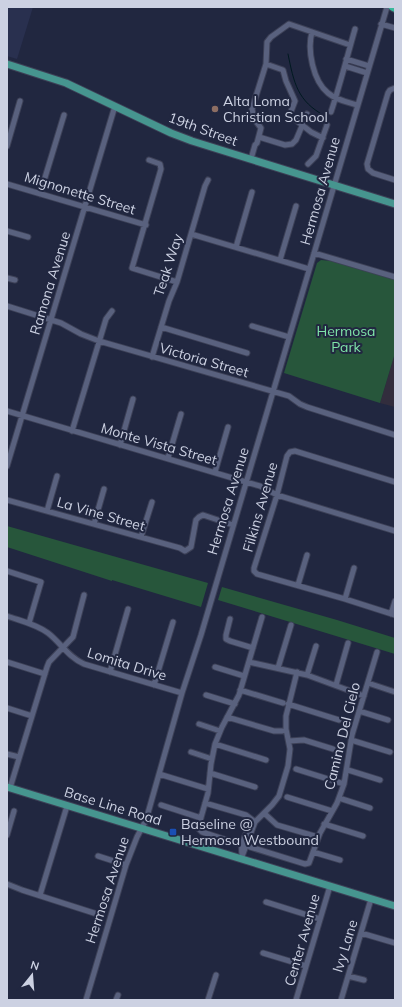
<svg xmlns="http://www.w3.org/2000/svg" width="402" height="1007" viewBox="0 0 402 1007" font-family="Mulish,sans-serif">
<rect width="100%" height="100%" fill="#212740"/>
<path fill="#29304f" d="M7,7H33L17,59L7,56Z"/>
<path fill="#322d3d" d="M395,353V407L380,403Z"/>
<path fill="#27563b" d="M321,260L332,261L395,279V353L380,403L284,373L317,263Z
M7,526L208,583L201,607L112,580V581L7,547Z
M222,587L337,620L395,638V654L218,600Z"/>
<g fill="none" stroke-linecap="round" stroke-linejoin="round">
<path stroke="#001920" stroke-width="1" d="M288,54C294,83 297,101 325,116"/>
<defs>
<path id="minor" d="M381,24L395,28
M312,32C307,50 313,81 328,93C336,100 347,102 357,105
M346,59L369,66
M266,64L283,70L286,81L295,101L290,114L292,117L311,132L323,138
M345,66L367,73
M395,88L390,90L388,93L367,164L368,169L373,173L395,180
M331,112C340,85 347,57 355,29
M259,137L285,145L292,144L296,140L307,114
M7,146L20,101
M251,159L255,145L257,143L261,128L254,119L252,109L266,64L267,42L271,37L289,24L350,45
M149,160L160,164L161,169L132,268L177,282
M308,164L316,156L327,125
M7,184L146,225
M40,194L64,115
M7,231L28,237
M191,234L309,269
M236,247L252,192
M314,253L395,277
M280,260L296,206
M7,278L15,280
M7,306L61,323L81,334L99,341L289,396L300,404L307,407L395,435
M252,326L289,337
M161,327L247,353
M152,357L169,301L177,282L205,186L208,180
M7,411L246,482L260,486L277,495L395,531
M72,431L106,319L112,311
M120,445L133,399
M168,458L181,414
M7,466L115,106
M215,472L228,427
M395,482L295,451L290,452L287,456L277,495L254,568V571L257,574L345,599L395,615
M7,500L180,548L185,551L191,547L196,520L199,517L203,515L233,525
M47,511L57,476
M94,524L104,489
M141,537L152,502
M7,571L41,582L29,623
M298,585L307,555
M345,599L354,568
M391,614L395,601
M7,616C21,621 36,624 48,633C61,643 68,657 84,664L182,693
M230,619L226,635V639L230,641L253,648
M7,662L45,674
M249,662L307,675L364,696
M215,667L244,676
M278,668L291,625
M110,672L128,609
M307,675L316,646
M368,683L395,692
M154,685L173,622
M336,685L348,643
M240,690L283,703
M206,695L235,704
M288,704L339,720
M7,708L32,716
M359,711L388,720
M227,717L274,731H282
M199,724L220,731
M351,740L390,752
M289,741L304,740L333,749
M215,744L266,760
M191,752L212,759
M7,754L19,757
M296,769L344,784
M348,770L380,780
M210,773L255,787
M159,774L208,789
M10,788L47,667L49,662L73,637L84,595
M287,797L332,811
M339,798L370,808
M205,803L246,815L255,822
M161,805L201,818
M264,813L277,825L318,837
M324,824L363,836
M7,835L14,811
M239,844L202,832L198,828L208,793L211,764L215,744L222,727L239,695L262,617
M250,847L305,864L309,863L320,833L337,803L344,784L352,735L377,652
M313,852L340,860
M242,854C240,844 247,828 255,822
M98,856L126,865
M241,859L255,822L272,805L279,796L288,766L290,749L286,729V716L297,672
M7,884L22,890L97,914
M40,895L67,806
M266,902L320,919
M361,933L395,943
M263,953L306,966
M348,976L364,980
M86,1000L126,865L137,837L146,820L182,693L201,635L387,7
M116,1000L118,995
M208,1000L216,975
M296,1000L330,886
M341,1000L371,899"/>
<path id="major" d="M7,64L66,83L171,133L192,141L395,204
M7,787L395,906"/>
<path id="highway" d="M393,7L395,8"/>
</defs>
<use href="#minor" stroke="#3d4157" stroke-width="7"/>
<use href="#major" stroke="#3d4157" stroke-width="9"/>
<use href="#highway" stroke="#3d4157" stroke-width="10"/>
<use href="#minor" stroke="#59617e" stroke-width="5"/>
<use href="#major" stroke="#46958f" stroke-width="7"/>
<use href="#highway" stroke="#39b89b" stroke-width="8"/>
</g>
<circle fill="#8d6e63" stroke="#212740" stroke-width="1.5" cx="215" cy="109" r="4"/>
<rect fill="#1a4fb4" stroke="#212740" stroke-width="1.5" x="169" y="828" width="8" height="8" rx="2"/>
<g text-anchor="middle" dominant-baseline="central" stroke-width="4" stroke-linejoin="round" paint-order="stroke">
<g font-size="14" fill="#ccd1e2" stroke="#212740" text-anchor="start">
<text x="223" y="101">Alta Loma<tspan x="223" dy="16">Christian School</tspan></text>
<text x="181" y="824">Baseline @<tspan x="181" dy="16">Hermosa Westbound</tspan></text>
</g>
<g font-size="14" fill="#ccd1e2" stroke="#212740">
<text transform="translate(203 129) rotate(20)">19th Street</text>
<text transform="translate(320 191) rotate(-74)">Hermosa Avenue</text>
<text transform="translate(80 193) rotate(17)">Mignonette Street</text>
<text transform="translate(168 265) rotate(-72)">Teak Way</text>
<text transform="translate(50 283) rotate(-73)">Ramona Avenue</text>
<text transform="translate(204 360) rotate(16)">Victoria Street</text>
<text transform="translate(159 444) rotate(16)">Monte Vista Street</text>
<text transform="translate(228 501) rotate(-73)">Hermosa Avenue</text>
<text transform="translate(260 507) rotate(-74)">Filkins Avenue</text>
<text transform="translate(101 514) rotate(16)">La Vine Street</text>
<text transform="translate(127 664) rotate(17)">Lomita Drive</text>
<text transform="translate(342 736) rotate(-76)">Camino Del Cielo</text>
<text transform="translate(113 806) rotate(17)">Base Line Road</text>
<text transform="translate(107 890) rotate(-72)">Hermosa Avenue</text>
<text transform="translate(302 940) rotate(-74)">Center Avenue</text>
<text transform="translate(345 946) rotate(-73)">Ivy Lane</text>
</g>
<g font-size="14" fill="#7fe4a8" stroke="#212740">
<text x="346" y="331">Hermosa<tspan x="346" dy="16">Park</tspan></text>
</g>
</g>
<rect width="402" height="1007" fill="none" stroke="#ccd1e2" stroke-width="16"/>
<g transform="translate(32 975) rotate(17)" stroke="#212740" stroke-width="3" paint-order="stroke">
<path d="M0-3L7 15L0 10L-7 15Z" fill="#ccd1e2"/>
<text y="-6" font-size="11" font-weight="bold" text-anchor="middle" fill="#ccd1e2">N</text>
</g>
</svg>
